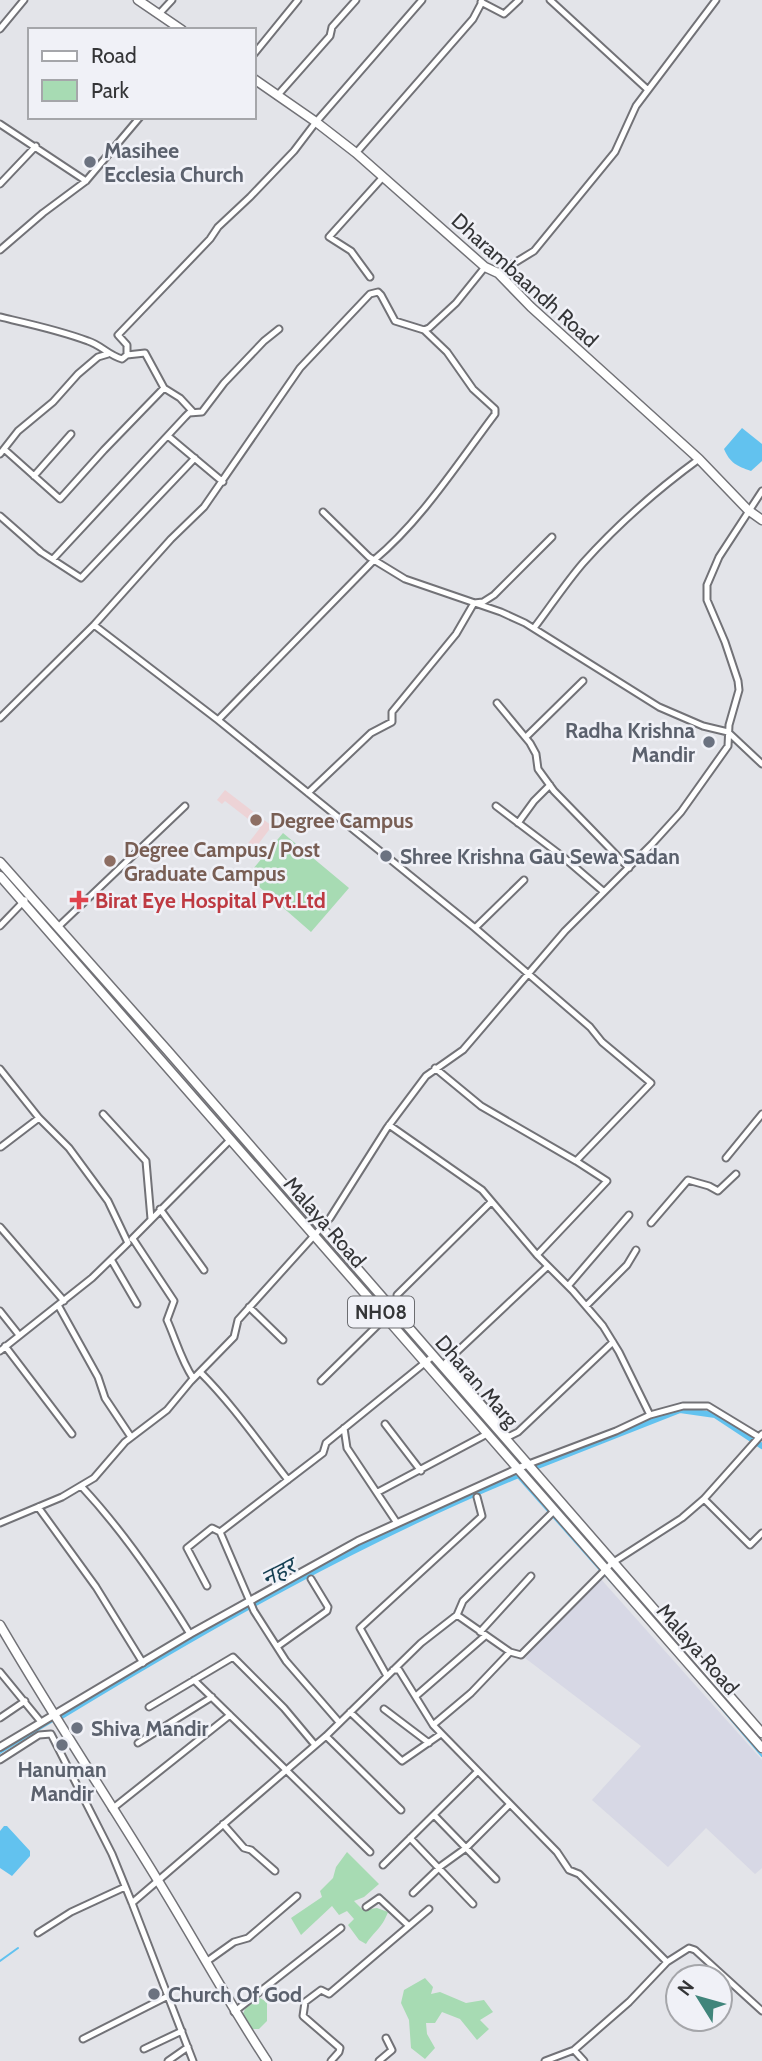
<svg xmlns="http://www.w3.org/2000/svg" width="762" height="2061" viewBox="0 0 762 2061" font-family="Cabin,'Noto Sans Devanagari',sans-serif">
<rect width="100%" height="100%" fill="#e3e4e9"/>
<path fill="#d7d8e5" d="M599,1577L762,1760V1868L755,1874L706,1828L668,1867L592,1800L641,1746L525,1658Z"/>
<path fill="#edd3d6" d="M225,790L272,826L253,851L246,846L260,828L225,801L222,804L217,800Z"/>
<path fill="#a7dbb3" d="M283,833L349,888L311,932L247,876Z
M347,1852L379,1884L364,1897L354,1901L363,1910L377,1908L388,1912C381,1930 375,1930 366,1944L359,1940L348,1925L354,1919L347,1911L339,1915L332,1906L301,1935L291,1918L322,1897L320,1891L333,1878L336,1867Z
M425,1978L433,1987L431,1994L440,1992L466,2003L484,2000L493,2012L480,2020L489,2029L477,2040L460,2019L442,2012L435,2023H426L427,2034L435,2048L425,2059L411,2048L409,2020L401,2003L404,1990Z
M258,1997L267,2002V2021L259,2029H249L241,2018L247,2005Z"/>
<path fill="#62c2ef" d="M742,428L762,444V461L751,471C737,466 730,463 724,449Z
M4,1826H7L30,1851V1856L12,1876L0,1868V1831Z"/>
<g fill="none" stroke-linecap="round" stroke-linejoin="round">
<path stroke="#62c2ef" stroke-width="2" d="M516,1475L601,1571
M606,1576L615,1586
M706,1690L762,1756
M0,1753L53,1721
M0,1961L18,1948"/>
<path stroke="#62c2ef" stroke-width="6" d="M530,1469L680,1410L715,1415L762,1446
M60,1717C208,1627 360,1540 521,1474"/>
<defs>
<path id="minor" d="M550,0L647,89
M481,2L504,14L519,0
M159,14L172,0
M0,29L24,0
M254,54L298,0
M277,96L330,36L332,27L356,0
M0,124L86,181
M356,153L473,19L482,2
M0,184L36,146
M0,250L43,213L86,181L140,117
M498,273L534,251L615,152L636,106L716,0
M370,277L351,251L329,237L383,177
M0,317C30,324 59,330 88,341C101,345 108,355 122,359L127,355V345L118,335L210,239L218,227L250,197L294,151L316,122L422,0
M127,355L145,353L164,388
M168,436L223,482
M4,449L60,499L104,450L164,388L180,398L193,412
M0,454L18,431L53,402L78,374L98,357L108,354
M34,476L71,434
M323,512L369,557L405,579L501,612L525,623L659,707L703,726L728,732L762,764
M0,516L41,552L81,578L195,458
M53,559L185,417L189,413L202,412L224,383L264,341L279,329
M94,625L218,720L475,928L590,1027L602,1042L651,1083L576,1161L481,1106L435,1068
M534,628C550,607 565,584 583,563C617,525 658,489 699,459
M497,703L530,743L536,754L538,769L554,791L629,868
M0,718L94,625L171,539L204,507L300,368L370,294L378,292L381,295L395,321L424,330L429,328L456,303L485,267
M218,720L374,560C421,521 458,463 495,414V409L473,389L447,352L424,330
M526,737L583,681
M308,793L371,733L392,722V712L456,634L474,603L483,602L494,595L552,537
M496,806L562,856L604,892
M518,823L534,801L550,785
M0,926L25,900
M58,927L185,806
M475,928L524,880
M0,1069L39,1118L69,1148L108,1201L128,1243L92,1278L0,1351
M103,1114L146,1161L151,1219
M389,1125L482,1190L537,1255L573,1291L603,1326L619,1352L650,1415
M1,1147L39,1118
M726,1158L762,1114
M160,1209L204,1270
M651,1223L688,1180L709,1186L718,1191L736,1174
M0,1227L64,1301
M132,1239L231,1139
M133,1239L174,1301L167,1320C176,1340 181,1360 193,1378
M537,1255L607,1181L576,1161
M112,1261L137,1304
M548,1266L446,1362L497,1421L506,1435L510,1436L518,1432L613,1342
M568,1286L629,1215
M397,1295L491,1202
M58,1305L98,1377L105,1398L131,1437
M586,1306L627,1265L636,1250
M249,1307L283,1340
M0,1311L19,1335
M5,1346L72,1434
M200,1372C233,1405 259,1443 288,1480
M321,1381L385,1318
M385,1424L421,1471
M344,1428L347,1448L397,1523
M526,1465L616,1431L650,1415L683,1406H708L759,1437
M82,1487C123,1531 158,1582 190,1634
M378,1492L487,1434
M704,1499L750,1545L762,1533
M38,1507L96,1587L143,1663
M0,1523L62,1497L94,1478L125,1442L167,1410L191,1381L234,1337L238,1320L330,1218L387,1128L426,1076L463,1050L565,931L652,844L681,812L728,746L729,725L739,690L738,681L725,642L707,600V585L719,557L762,491
M207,1586L187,1548L212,1528L220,1532
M457,1615L463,1601L554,1511
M480,1632L531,1576
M278,1646L327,1611L328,1607L311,1579
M393,1670H399L433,1725L557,1852L569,1870L579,1874L667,1962L689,1948L695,1950L762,2011
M0,1672L41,1722
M387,1676L360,1628L482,1516L477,1497
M194,1680L370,1852
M416,1696L485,1636
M149,1707L233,1657L284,1708L315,1745
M384,1709L429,1743
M350,1712L402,1761L441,1734
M0,1718L25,1701
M339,1722L286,1661L254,1611L220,1532L323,1453L326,1443L432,1357
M433,1725L471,1693L510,1652
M326,1736L401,1810
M138,1743L212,1697
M0,1760L39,1735L51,1734L112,1854L132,1903L326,1736L421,1643L457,1615L510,1652L521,1655L612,1563L682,1518L704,1499L762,1434
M112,1809L230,1715
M435,1816L496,1879
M223,1824L244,1848L251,1850L275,1871
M410,1838L473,1904
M383,1865L477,1772
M413,1893L441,1866L466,1848L509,1805
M132,1903L193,2061
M366,1907L379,1898L409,1926
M38,1933L71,1912L125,1887
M206,1962L234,1942L248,1938L297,1896
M234,2012L341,1928
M83,2039L168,1996
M144,2049L182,2031
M574,2050L584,2061
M168,2061L188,2047
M331,2061L339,2052L340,2048L303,2016L305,2002L321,1990L329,1994L429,1909
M379,2061L392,2050L386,2038
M545,2061L574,2050L629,2002L667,1962"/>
<path id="tertiary" d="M0,1747L190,1634L358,1541L526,1465"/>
<path id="primary" d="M138,0L182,30
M254,79L316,122L356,153L485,267L498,273L531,307L699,459L748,510L762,520
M0,862L167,1050L762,1733
M0,876C255,1166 507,1458 762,1748
M0,1625C50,1711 105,1794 157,1879C194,1939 228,2002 267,2061"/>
</defs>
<use href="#minor" stroke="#727277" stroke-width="9"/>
<use href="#tertiary" stroke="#727277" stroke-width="10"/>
<use href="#primary" stroke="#727277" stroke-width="11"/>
<use href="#minor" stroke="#fff" stroke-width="5"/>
<use href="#tertiary" stroke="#fff" stroke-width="6"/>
<use href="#primary" stroke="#fff" stroke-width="8"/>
</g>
<g fill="#6b7280" stroke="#f0f1f7" stroke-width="2.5">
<circle cx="90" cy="162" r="7"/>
<circle cx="709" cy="742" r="7"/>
<circle cx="386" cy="856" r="7"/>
<circle cx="77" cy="1728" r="7"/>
<circle cx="62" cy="1745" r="7"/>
<circle cx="154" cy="1994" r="7"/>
</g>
<g fill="#8d6e63" stroke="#f0f1f7" stroke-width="2.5">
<circle cx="256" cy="820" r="7"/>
<circle cx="110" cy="861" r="7"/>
</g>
<path fill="#e0444e" stroke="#f0f1f7" stroke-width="2.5" d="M75.5 889.5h7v7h7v7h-7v7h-7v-7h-7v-7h7z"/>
<g text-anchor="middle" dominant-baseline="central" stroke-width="5" stroke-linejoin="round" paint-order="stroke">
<rect fill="#f0f1f7" stroke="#6c6d71" stroke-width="2" x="348" y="1296.5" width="66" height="31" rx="5"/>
<g font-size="19" font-weight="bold" fill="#343537">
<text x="381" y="1312">NH08</text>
</g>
<g font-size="21" font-weight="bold" fill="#5b616d" stroke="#f0f1f7" text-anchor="start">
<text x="104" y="150">Masihee<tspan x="104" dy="24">Ecclesia Church</tspan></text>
<text x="695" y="730" text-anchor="end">Radha Krishna<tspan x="695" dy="24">Mandir</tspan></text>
<text x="400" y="856">Shree Krishna Gau Sewa Sadan</text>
<text x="91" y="1728">Shiva Mandir</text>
<text x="62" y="1769" text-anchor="middle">Hanuman<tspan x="62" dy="24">Mandir</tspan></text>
<text x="168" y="1994">Church Of God</text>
</g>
<g font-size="21" fill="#343537" stroke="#f0f1f7">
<text transform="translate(525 280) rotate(42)">Dharambaandh Road</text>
<text transform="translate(325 1222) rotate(49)">Malaya Road</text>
<text transform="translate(477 1381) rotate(49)">Dharan Marg</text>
<text transform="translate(698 1649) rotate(49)">Malaya Road</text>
</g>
<g font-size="21" font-weight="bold" fill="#785e54" stroke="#f0f1f7" text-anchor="start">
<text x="270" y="820">Degree Campus</text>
<text x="124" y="849">Degree Campus/ Post<tspan x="124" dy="24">Graduate Campus</tspan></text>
</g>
<g font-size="21" font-weight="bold" fill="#be3a42" stroke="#f0f1f7" text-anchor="start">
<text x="95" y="900">Birat Eye Hospital Pvt.Ltd</text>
</g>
<g font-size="23" font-style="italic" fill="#153f52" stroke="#f0f1f7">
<text transform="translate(278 1572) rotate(-27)">नहर</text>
</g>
</g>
<rect x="28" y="28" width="228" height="91" fill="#f0f1f7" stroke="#a5a6aa" stroke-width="2"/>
<rect x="42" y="51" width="35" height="10" fill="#ffffff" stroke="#a5a6aa" stroke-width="2"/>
<text x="91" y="63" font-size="21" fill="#343537">Road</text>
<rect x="42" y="80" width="35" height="21" fill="#a7dbb3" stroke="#a5a6aa" stroke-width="2"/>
<text x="91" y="98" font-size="21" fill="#343537">Park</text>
<g transform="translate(699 1998) rotate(307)"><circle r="33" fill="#f0f1f7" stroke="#a5a6aa" stroke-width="2"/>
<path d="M0-5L12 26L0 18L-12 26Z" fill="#40857b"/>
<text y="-10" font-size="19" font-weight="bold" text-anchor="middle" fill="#343537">N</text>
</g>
</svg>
